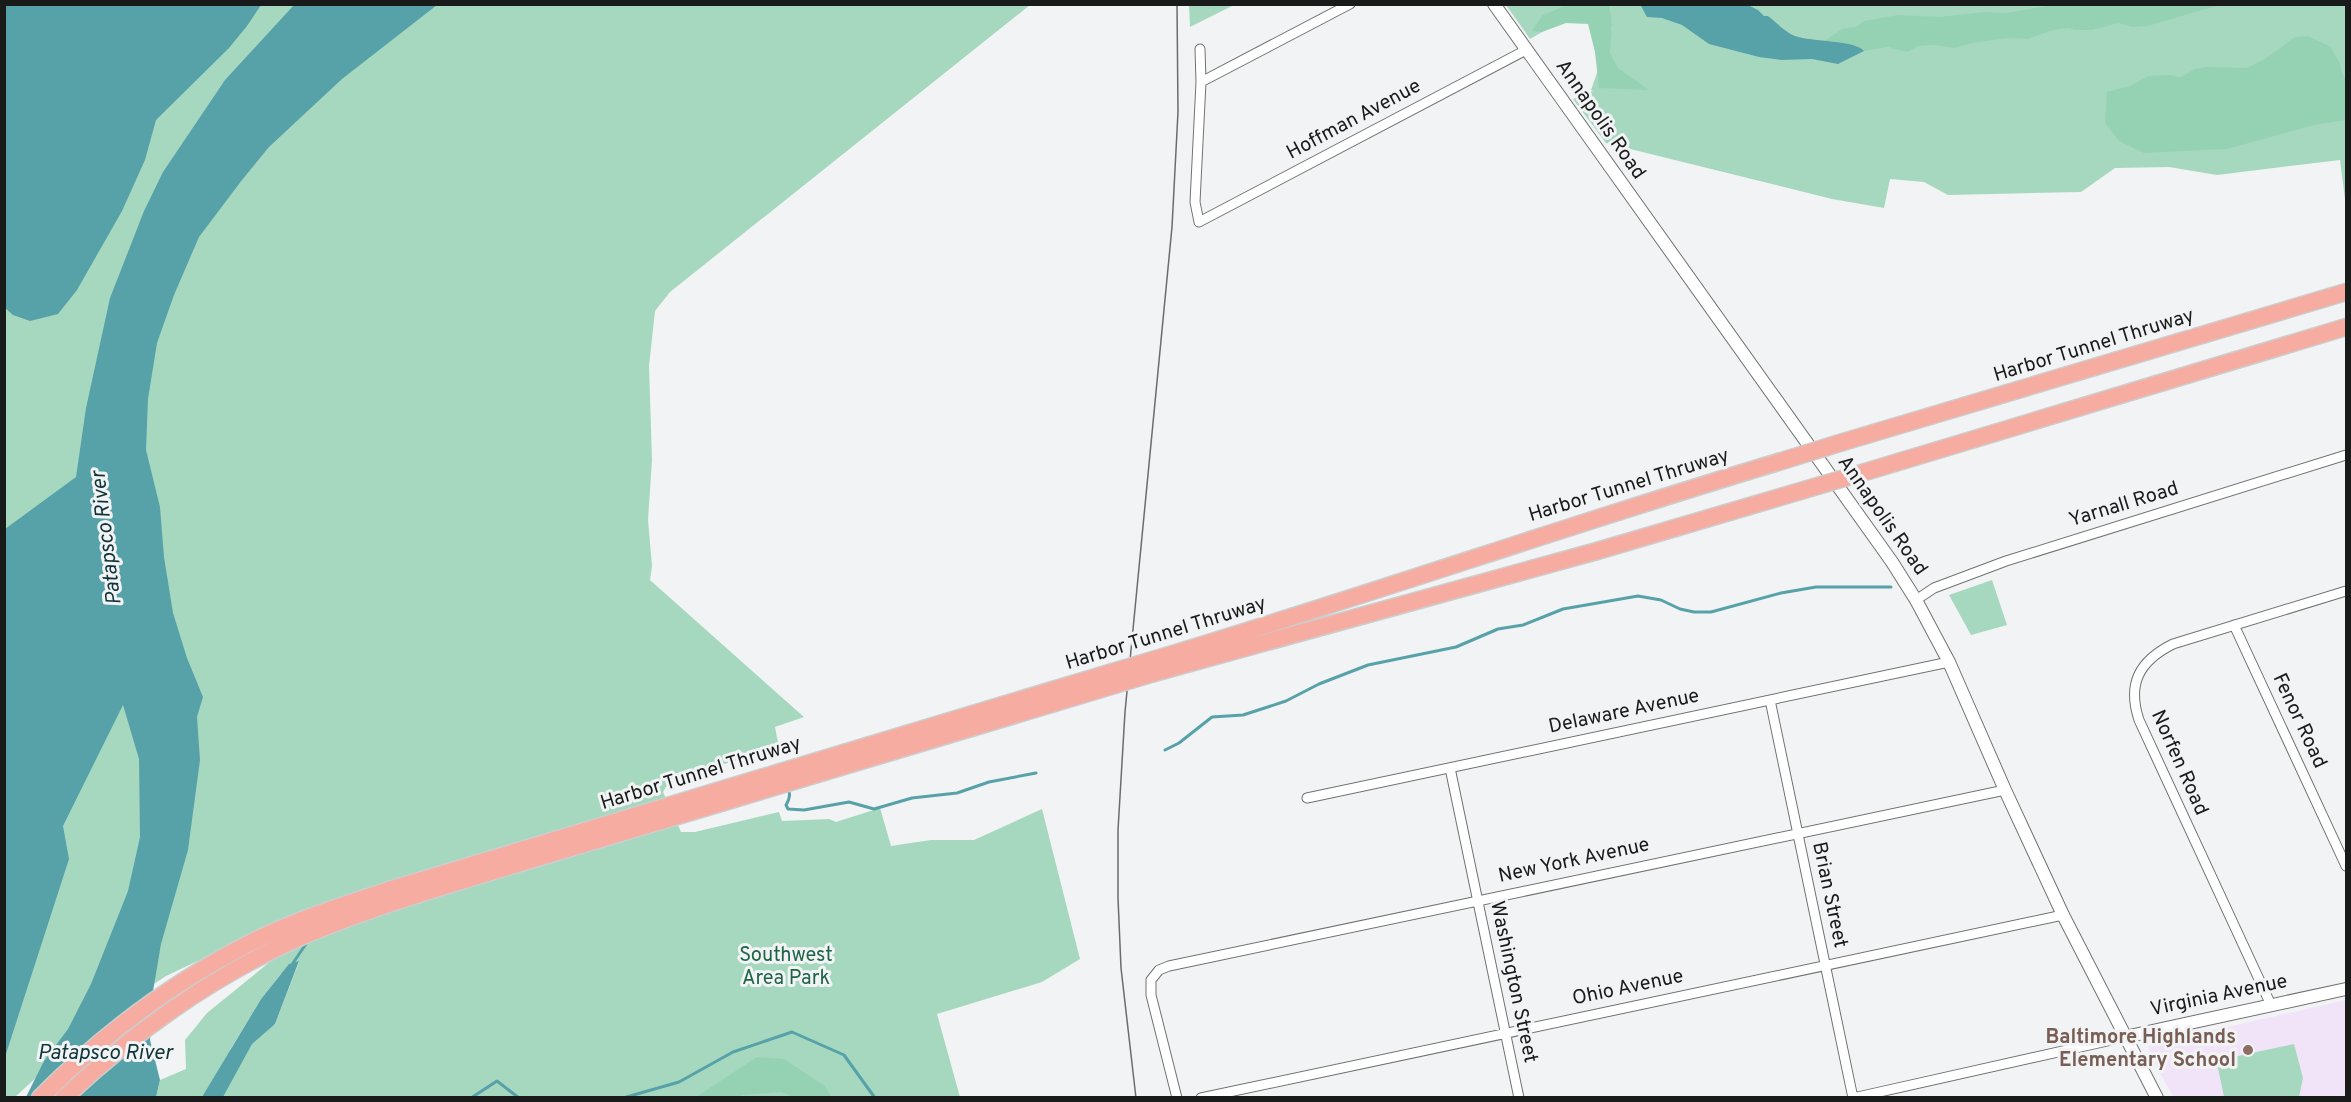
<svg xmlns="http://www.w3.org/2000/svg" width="2351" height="1102" viewBox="0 0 2351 1102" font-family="Overpass,sans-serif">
<rect width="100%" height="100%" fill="#f2f3f4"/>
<path fill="#f1e4f8" d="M2346,1000V1097H2173L2150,1054L2148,1045Z"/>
<path fill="#a6d8bf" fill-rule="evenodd" d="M5,5H1030L670,292L655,311L649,366L652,460L648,520L652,566L650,580L804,717L775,727L779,748L670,780L663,792L681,832H695L779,812L782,821L829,819L836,822L880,808L891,846L931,840H974L1042,809L1080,959L1042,982L937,1014L960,1097H156L160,1080L186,1069L185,1040L207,1013L282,952L240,941L166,976L99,1020L15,1097L5,1098ZM299,962L275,1024L230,1050L261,999L280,975Z
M1189,5V4L1234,5L1190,27Z
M1506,5H1589L1530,39Z
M1610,5H2346V207L2340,160L2217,175L2169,167L2115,168L2081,192L1948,195L1924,182L1890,179L1884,208L1832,199L1606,143L1573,99L1593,91L1591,90L1612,29Z
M1992,580L2007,625L1971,635L1949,595Z
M2294,1044L2303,1078L2299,1097H2224L2218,1068L2224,1059Z"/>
<path fill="#95d2b4" d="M2058,4L2219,5L2148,26L2132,27L2118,23L2092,30H2074L2070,28L2053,30L2028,39L2008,38L1972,43L1955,48L1933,45L1918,46L1907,52L1888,47L1864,51L1823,42L1842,29L1856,27L1864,21L1898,15L1939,17L1984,12L2006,13Z
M1567,5H1610L1612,25L1610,53L1618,68L1649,90L1599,88L1595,52L1588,24L1566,23L1542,32L1532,31L1543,15Z
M2308,36L2331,47L2340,64L2341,71L2346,81V120L2314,125L2227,149L2144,153L2119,141L2105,123L2107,92L2130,86L2148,76L2168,75L2181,77L2195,69L2206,67L2246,68L2265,59L2295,37Z
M757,1057L784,1059L825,1086L831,1097H793L781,1092L742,1095L738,1097H696Z"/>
<path fill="#57a2a9" d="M5,4L261,5L247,26L229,48L156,120L145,160L122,211L77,290L58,314L30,321L13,315L5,308Z
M1643,4L1748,5L1758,10L1764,16H1768C1776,22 1785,32 1795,36C1812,42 1855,40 1864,51L1838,64L1812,59L1781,60L1759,57L1709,44L1682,25L1662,18L1647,17L1641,6Z
M294,5H437L342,79L269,147L242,180L199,237L174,295L157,343L148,399L146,450L160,507L164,557L173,613L187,658L203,697L197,717L200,760L188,850L161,944L153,991L150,1040L160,1080L156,1097H26L44,1061L68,1029L91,984L128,891L140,837L139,759L123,705L63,826L69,859L5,1057V529L76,477L86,408L110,298L144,211L163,172L225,80Z
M299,961L275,1024L252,1044L223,1097H202L261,999L289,964Z"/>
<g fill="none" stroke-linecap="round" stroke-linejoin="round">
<path stroke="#57a2a9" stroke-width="3" d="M1165,750L1179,743L1212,717L1243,715L1286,701L1319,684L1368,665L1456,647L1498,629L1523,625L1563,609L1638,596L1661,600L1680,609L1694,612H1711L1781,593L1816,587H1891
M788,789C791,794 789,800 786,805L788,809L804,810L849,802L874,809L912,798L957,793L989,782L1036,773
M293,963L308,941
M471,1098L497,1081L519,1098
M623,1098L679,1082L733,1052L792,1032L844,1055L875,1098"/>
<defs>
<path id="street" d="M1200,49L1201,82L1195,202L1199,222L1526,50
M1201,82L1350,4
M1916,600L1934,588L2006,561L2346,455
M2234,625L2346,866
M1770,700L1853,1098
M1450,768L1519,1098
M1307,798L1949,662
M2271,1005L2139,720C2127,684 2139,661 2173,644L2346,591
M1177,1098L1151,995V980L1159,970L1169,966L2005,790
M1201,1098L2063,915
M1853,1098L2125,1037"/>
<path id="secondary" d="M1494,4L1892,562L1916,600L1949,662L2005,790L2063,915L2157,1098
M2125,1037L2346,989"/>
<path id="highway" d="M1843,442L2346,292
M1865,472L2346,327
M1156,659C1366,596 1574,523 1785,460
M1154,673L1597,551L1804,490
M40,1098C100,1037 172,983 248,944C293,921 341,906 389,890L1099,676
M64,1098C133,1033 210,978 296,939C355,913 416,895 477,876L1098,690"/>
</defs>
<use href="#street" stroke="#717272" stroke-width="11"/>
<use href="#secondary" stroke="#717272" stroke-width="14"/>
<use href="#highway" stroke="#cccdcd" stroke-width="19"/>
<use href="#street" stroke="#fff" stroke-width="9"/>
<use href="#secondary" stroke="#fff" stroke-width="12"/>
<use href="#highway" stroke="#f7aca1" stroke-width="16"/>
<path stroke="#6b6c6c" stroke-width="1.5" d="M1136,1098L1121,968L1118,898V830L1125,712L1172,227L1178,112L1177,4"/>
<defs>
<path id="highway-bridge" d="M1785,460L1843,442
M1804,490L1865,472
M1099,676L1156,659
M1098,690L1154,673"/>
</defs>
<use href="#highway-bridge" stroke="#cccdcd" stroke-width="19" stroke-linecap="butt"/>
<use href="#highway-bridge" stroke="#f7aca1" stroke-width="16"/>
</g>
<circle fill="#8d6e63" stroke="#f2f3f4" stroke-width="2" cx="2248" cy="1050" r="6"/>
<g text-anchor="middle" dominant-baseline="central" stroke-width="6" stroke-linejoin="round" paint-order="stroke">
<g font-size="20" fill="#191a1a" stroke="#f2f3f4">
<text transform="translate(1354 120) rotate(-28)">Hoffman Avenue</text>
<text transform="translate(1600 120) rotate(55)">Annapolis Road</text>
<text transform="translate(2094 346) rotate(-17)">Harbor Tunnel Thruway</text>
<text transform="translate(1629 486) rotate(-17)">Harbor Tunnel Thruway</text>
<text transform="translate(2124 505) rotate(-17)">Yarnall Road</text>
<text transform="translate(1882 516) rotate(55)">Annapolis Road</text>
<text transform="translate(1166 634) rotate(-17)">Harbor Tunnel Thruway</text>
<text transform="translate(1624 712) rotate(-12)">Delaware Avenue</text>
<text transform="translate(2299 721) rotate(65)">Fenor Road</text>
<text transform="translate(2179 763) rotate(66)">Norfen Road</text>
<text transform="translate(701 774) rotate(-17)">Harbor Tunnel Thruway</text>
<text transform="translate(1574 861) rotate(-12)">New York Avenue</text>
<text transform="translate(1829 895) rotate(78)">Brian Street</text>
<text transform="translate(1513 982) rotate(78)">Washington Street</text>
<text transform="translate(1628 988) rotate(-12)">Ohio Avenue</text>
<text transform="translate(2219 996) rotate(-12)">Virginia Avenue</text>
</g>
<g font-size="20" fill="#1e6548" stroke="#f2f3f4">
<text x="786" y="956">Southwest<tspan x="786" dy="23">Area Park</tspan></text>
</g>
<g font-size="20" font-weight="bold" fill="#785e54" stroke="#f2f3f4" text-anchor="end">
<text x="2236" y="1038">Baltimore Highlands<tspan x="2236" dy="23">Elementary School</tspan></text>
</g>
<g font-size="21" font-style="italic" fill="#103539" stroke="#f2f3f4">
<text transform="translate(107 538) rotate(-97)">Patapsco River</text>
<text x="105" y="1053">Patapsco River</text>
</g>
</g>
<rect width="2351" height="1102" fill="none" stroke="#191a1a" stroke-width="12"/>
</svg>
